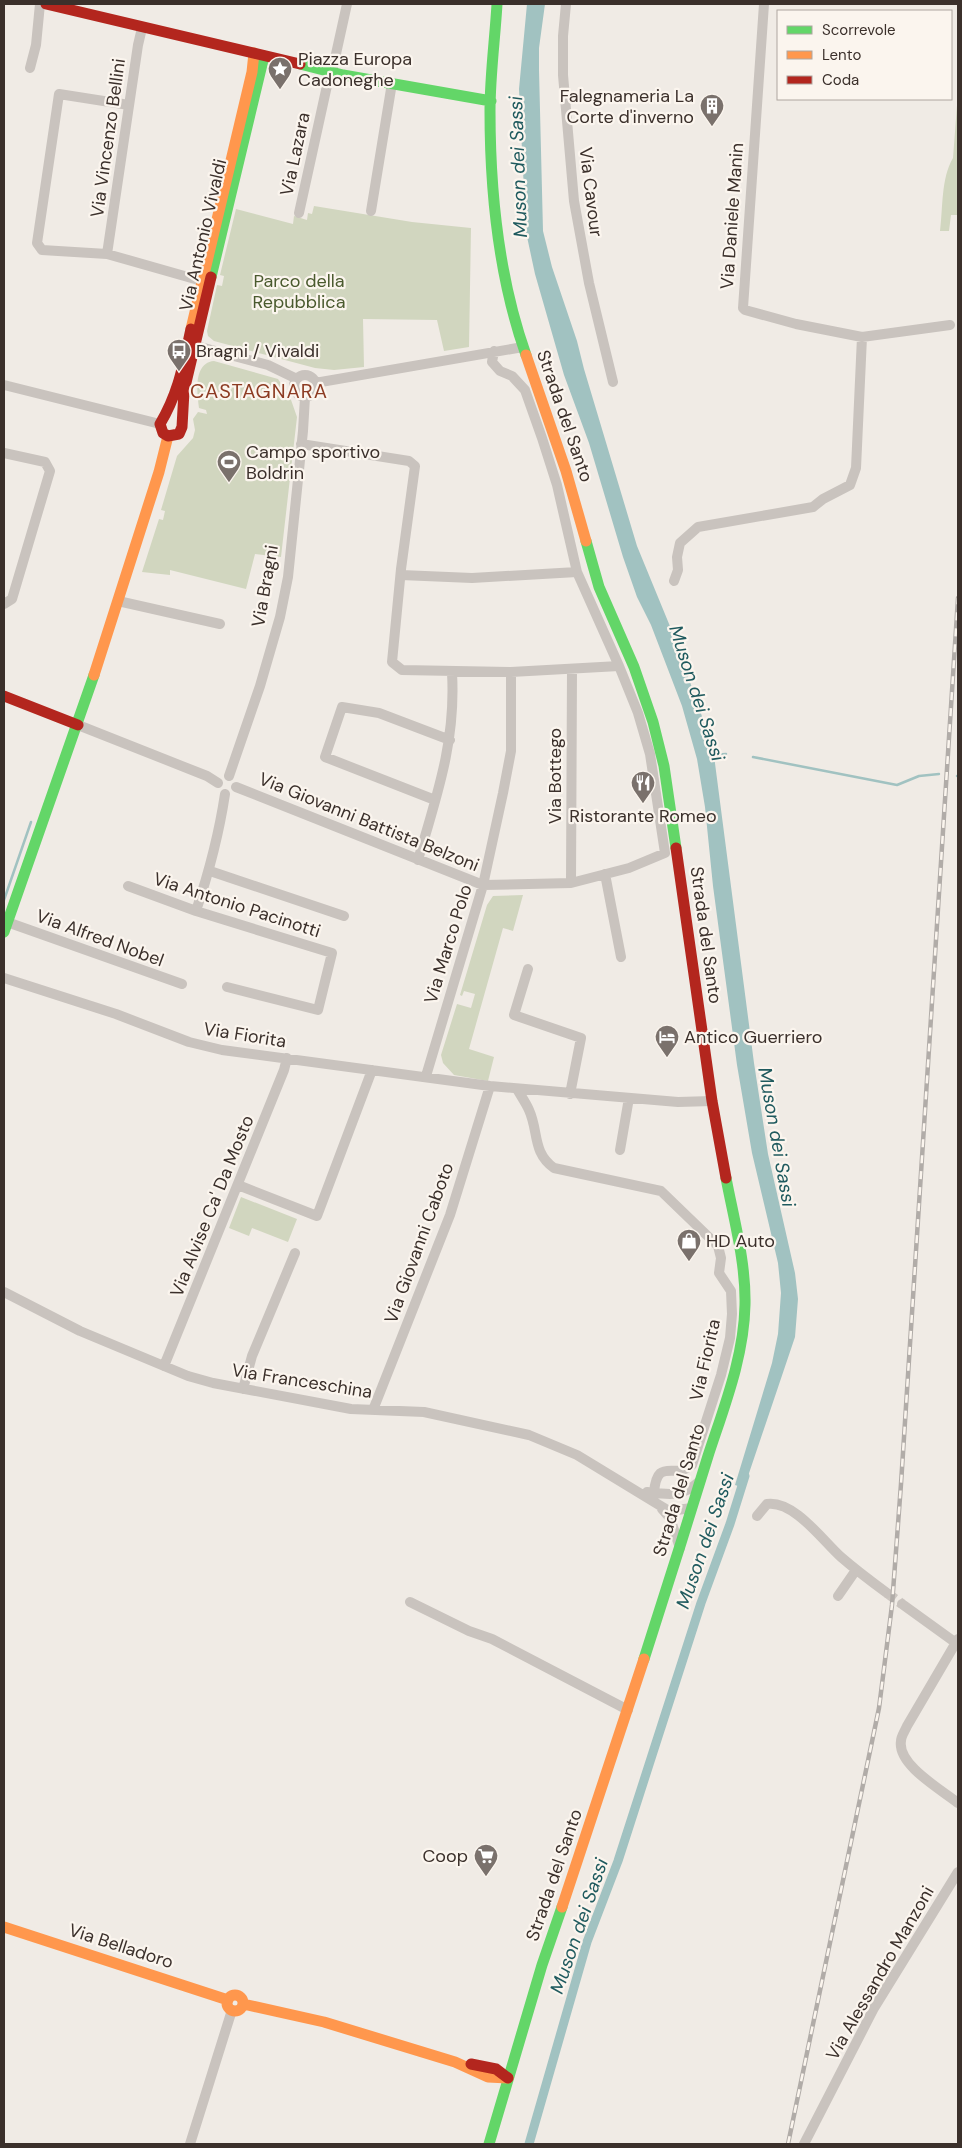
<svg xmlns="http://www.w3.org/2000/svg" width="962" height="2148" viewBox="0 0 962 2148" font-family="'DM Sans',sans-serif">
<rect width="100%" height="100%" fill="#f0ebe5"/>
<path fill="#d1d6bf" d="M958,92V215H951L949,231H940C943,208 941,178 953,158Z
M314,206L412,222L471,228L469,347L444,351L437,320L363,319L364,367L334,370L315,368L214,341L208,336L207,331L217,285L222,286L224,276L220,275L236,209L293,224L294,216L307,220L308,213L312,214Z
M214,361L278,379L290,397L297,417L281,557L255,554L246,589L170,570V575L142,572L159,519L163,520L165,511L161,510L177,456L193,438L195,430L193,419L198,412L207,414L206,410L199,408C197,393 193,363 214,361Z
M523,895L513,931L503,928L469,1049L494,1057L488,1081L454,1075L443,1063L441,1055L457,1004L471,1008L475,994L464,991L462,996L460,995L487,905L493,896Z
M241,1197L297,1219L288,1242L252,1228L249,1236L229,1228Z"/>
<path fill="#a1c2c1" d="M527,4H545L539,48V70L543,231L552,267L577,341L584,369L637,546L674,636L713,748L754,1063L768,1154L795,1273L798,1299L795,1337L744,1488L735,1485L772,1363L778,1334L781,1293L778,1263L752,1153L737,1065L713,886L705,807L697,759L682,706L651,625L637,597L623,557L589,443L564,375L535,274L526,232L519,89Z"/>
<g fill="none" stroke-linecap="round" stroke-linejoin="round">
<path stroke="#a1c2c1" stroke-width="2.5" d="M712,755L726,754
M753,757L897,785L919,776L939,774
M957,776H958
M4,900L31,822"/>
<path stroke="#a1c2c1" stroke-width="9" d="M529,2144L587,1942L618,1861L701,1603L730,1524L745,1476"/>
<path stroke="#ccc6c0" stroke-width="10" stroke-dasharray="10 5" stroke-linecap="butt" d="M887,1593L902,1604"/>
<path stroke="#c9c3be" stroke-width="10" d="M566,4L563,36V75L574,201L589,283L613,382
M764,4L743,308L745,310L796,324L862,337L950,325
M30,68L36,45L40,4
M332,72L347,4
M129,105L59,94L37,243L42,250L107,254L209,283
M371,211L392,83
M299,213L330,72
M107,254L138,45L142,28
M189,344L268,365L297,379
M294 386a11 11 0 1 1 22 0a11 11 0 1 1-22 0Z
M315,383L523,347
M4,385L160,424
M301,444L409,461L415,466L401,569L392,662L402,670L511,672L619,666
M4,453L45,462L50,471L12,599L4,604
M401,575L472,578L577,572
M674,581L678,570L677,557L680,543L698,527L813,507L823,499L850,485L856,468L862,337
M118,601L220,624
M78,725L207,776L218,783
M229,776L260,686L280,617L288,577L303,431L305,397
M236,787L483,885L571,883L629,868L665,853L650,754L638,713L619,666L577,572L557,485L542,438L525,390L512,376L500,371L492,362L494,351
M435,800L325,757L342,707L379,713L450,740
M418,860C437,795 456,741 452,673
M210,871L344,916
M605,874L621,957
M571,883L572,670
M128,886L196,911L332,953L318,1010L227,987
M196,911C209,872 219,834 225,794
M7,922L182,984
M528,969L514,1015L581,1038L570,1094
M4,978L116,1014L189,1042L222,1050L490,1086L678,1102L712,1101
M426,1076L483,885L503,793L511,751V672
M517,1089C521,1096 526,1103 529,1110C539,1132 532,1152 554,1168L661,1191L718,1246L721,1258L719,1273L731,1291L732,1314L730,1338L721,1375L692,1465C674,1480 657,1456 654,1493
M620,1150L629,1098
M238,1185L317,1216L372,1070
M4,1292L80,1331L188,1376L213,1383L351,1409L424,1412L529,1435L577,1455L669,1511L692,1508
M164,1366L284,1070L287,1058
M243,1389L252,1356L295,1253
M373,1410L450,1215L490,1086
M647,1492C671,1495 682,1497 700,1481
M662,1509L670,1518L680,1548
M757,1516L767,1504C794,1500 823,1541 841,1557C856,1570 872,1582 887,1593
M838,1596L856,1570
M410,1602L469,1631L492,1639L628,1710
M902,1604L956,1643
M958,1639L907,1726C905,1731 901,1736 901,1741C897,1765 942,1790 958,1803
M190,2144L232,2010
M804,2144L874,2008L958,1872"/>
<path stroke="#63d668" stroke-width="11" d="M497,4C495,39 490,75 490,111C490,193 498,276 526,355
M300,64L343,75L491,101
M211,277L264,56
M586,541L599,587L634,667L653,722L664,766L676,848
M4,932L94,675
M644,1659C666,1591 687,1524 708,1456C724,1407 744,1357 745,1305C746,1263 734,1220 726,1178
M489,2144L542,1965L562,1907"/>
<path stroke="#ff974d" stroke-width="11" d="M191,329L252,72L254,53
M526,355L566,471L586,541
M94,675L159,472L168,436
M562,1907L644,1659
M4,1927L228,2000
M227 2003a8 8 0 1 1 16 0a8 8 0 1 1-16 0Z
M243,2004L324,2022L455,2062L488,2077L508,2078"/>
<path stroke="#b3261e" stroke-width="11" d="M46,4L300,64
M191,329C183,365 179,392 160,424L163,433L168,436L179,434L182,427L184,391L211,277
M4,696L78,725
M676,848L712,1101L726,1178
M471,2064L496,2069L508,2078"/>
<defs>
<path id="rail" d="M788,2144L879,1708L892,1605L901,1484L958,598"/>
</defs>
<use href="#rail" stroke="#b1aca8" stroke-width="4.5"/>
<use href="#rail" stroke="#fbf5ee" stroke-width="2.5" stroke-dasharray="8" stroke-linecap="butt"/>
</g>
<defs>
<symbol id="sight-pin" viewBox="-11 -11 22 30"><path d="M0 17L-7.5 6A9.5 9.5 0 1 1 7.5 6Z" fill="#7a716c" stroke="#fbf5ee"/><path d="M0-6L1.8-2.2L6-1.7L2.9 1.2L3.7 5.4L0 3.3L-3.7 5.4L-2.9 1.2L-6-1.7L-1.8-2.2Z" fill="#fff"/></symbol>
<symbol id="building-pin" viewBox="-11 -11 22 30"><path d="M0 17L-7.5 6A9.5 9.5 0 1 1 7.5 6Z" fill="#7a716c" stroke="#fbf5ee"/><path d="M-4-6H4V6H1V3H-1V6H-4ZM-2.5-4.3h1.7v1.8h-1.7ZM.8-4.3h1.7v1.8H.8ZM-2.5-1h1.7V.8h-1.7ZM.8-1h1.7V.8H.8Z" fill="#fff"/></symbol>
<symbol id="bus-pin" viewBox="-11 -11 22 30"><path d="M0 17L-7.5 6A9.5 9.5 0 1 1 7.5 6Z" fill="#7a716c" stroke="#fbf5ee"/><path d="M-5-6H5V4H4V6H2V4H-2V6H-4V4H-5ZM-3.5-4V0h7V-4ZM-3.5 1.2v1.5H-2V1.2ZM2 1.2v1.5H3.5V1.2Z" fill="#fff"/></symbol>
<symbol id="stadium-pin" viewBox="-11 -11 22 30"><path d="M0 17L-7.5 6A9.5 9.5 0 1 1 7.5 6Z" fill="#7a716c" stroke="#fbf5ee"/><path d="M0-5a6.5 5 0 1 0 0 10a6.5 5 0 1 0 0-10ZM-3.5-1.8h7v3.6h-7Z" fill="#fff"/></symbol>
<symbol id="restaurant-pin" viewBox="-11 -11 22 30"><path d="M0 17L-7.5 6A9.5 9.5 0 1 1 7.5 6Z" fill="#7a716c" stroke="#fbf5ee"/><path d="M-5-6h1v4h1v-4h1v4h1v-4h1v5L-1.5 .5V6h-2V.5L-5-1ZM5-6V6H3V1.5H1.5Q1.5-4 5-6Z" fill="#fff"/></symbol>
<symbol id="hotel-pin" viewBox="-11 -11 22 30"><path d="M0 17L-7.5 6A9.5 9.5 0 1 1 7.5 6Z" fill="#7a716c" stroke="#fbf5ee"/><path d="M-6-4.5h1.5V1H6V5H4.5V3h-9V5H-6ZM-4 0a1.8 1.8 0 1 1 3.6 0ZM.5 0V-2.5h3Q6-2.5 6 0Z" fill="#fff"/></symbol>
<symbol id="shop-pin" viewBox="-11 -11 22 30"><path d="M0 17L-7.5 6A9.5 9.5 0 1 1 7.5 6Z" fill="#7a716c" stroke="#fbf5ee"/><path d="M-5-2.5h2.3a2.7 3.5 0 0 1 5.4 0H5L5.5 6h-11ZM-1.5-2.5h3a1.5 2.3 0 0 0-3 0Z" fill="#fff"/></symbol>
<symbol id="supermarket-pin" viewBox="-11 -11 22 30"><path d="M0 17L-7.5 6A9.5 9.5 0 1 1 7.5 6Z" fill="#7a716c" stroke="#fbf5ee"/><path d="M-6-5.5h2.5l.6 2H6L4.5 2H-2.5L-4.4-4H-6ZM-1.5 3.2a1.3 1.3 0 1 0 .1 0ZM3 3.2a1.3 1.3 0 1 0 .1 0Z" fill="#fff"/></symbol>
</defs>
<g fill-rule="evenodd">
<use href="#sight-pin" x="266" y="55" width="28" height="38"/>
<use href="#building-pin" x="698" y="92" width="28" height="38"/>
<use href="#bus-pin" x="165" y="337" width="28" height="38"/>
<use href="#stadium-pin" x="215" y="448" width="28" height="38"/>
<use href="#restaurant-pin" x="629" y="769" width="28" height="38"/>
<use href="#hotel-pin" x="653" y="1023" width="28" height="38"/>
<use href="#shop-pin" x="675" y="1227" width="28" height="38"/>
<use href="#supermarket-pin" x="472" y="1842" width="28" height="38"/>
</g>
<g text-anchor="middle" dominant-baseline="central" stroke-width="4.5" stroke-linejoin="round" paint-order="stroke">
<g font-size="18" fill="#3b302b" stroke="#fbf5ee" text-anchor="start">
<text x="298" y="59">Piazza Europa<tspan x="298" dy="21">Cadoneghe</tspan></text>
<text x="694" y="96" text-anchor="end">Falegnameria La<tspan x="694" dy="21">Corte d'inverno</tspan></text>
<text x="196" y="351">Bragni / Vivaldi</text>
<text x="246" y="452">Campo sportivo<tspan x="246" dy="21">Boldrin</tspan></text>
<text x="643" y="816" text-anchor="middle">Ristorante Romeo</text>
<text x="684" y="1037">Antico Guerriero</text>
<text x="706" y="1241">HD Auto</text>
<text x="468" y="1856" text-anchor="end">Coop</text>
</g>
<g font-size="18" fill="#3b302b" stroke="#fbf5ee">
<text transform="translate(108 138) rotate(-82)">Via Vincenzo Bellini</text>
<text transform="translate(295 154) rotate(-78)">Via Lazara</text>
<text transform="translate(591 192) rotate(83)">Via Cavour</text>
<text transform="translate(732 216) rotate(-86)">Via Daniele Manin</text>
<text transform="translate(203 235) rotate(-77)">Via Antonio Vivaldi</text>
<text transform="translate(565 416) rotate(71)">Strada del Santo</text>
<text transform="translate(265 586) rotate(-80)">Via Bragni</text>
<text transform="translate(555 776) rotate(-90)">Via Bottego</text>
<text transform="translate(369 822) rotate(22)">Via Giovanni Battista Belzoni</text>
<text transform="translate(237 905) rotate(18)">Via Antonio Pacinotti</text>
<text transform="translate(706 935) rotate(82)">Strada del Santo</text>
<text transform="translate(100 938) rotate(20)">Via Alfred Nobel</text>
<text transform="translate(448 944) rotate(-73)">Via Marco Polo</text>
<text transform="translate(245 1035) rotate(9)">Via Fiorita</text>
<text transform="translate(212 1206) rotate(-68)">Via Alvise Ca' Da Mosto</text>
<text transform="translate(419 1243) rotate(-70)">Via Giovanni Caboto</text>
<text transform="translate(705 1360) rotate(-77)">Via Fiorita</text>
<text transform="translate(302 1381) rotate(9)">Via Franceschina</text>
<text transform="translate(679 1490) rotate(-73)">Strada del Santo</text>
<text transform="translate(554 1875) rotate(-71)">Strada del Santo</text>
<text transform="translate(121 1946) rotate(18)">Via Belladoro</text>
<text transform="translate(880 1973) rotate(-60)">Via Alessandro Manzoni</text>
</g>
<g font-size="18" fill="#4a5a2e" stroke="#fbf5ee">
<text x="299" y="281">Parco della<tspan x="299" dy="21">Repubblica</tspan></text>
</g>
<g font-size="19" font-style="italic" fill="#1f5a5e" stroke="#fbf5ee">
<text transform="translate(518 167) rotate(-92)">Muson dei Sassi</text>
<text transform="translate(697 693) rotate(72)">Muson dei Sassi</text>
<text transform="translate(777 1137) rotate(80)">Muson dei Sassi</text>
<text transform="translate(705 1541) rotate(-71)">Muson dei Sassi</text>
<text transform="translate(579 1926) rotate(-71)">Muson dei Sassi</text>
</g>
<g font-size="20" letter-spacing="1" fill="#8c3b22" stroke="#fbf5ee">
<text x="259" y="391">CASTAGNARA</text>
</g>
</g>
<rect width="962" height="2148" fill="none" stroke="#3b302b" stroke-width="10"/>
<rect x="777" y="10" width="175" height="90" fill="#fbf5ee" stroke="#aea6a0"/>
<rect x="787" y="26" width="25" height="8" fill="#63d668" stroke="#aea6a0"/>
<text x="822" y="35" font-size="15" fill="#3b302b">Scorrevole</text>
<rect x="787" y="51" width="25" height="8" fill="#ff974d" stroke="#aea6a0"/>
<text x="822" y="60" font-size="15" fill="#3b302b">Lento</text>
<rect x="787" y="76" width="25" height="8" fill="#b3261e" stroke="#aea6a0"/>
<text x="822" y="85" font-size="15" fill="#3b302b">Coda</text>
</svg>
